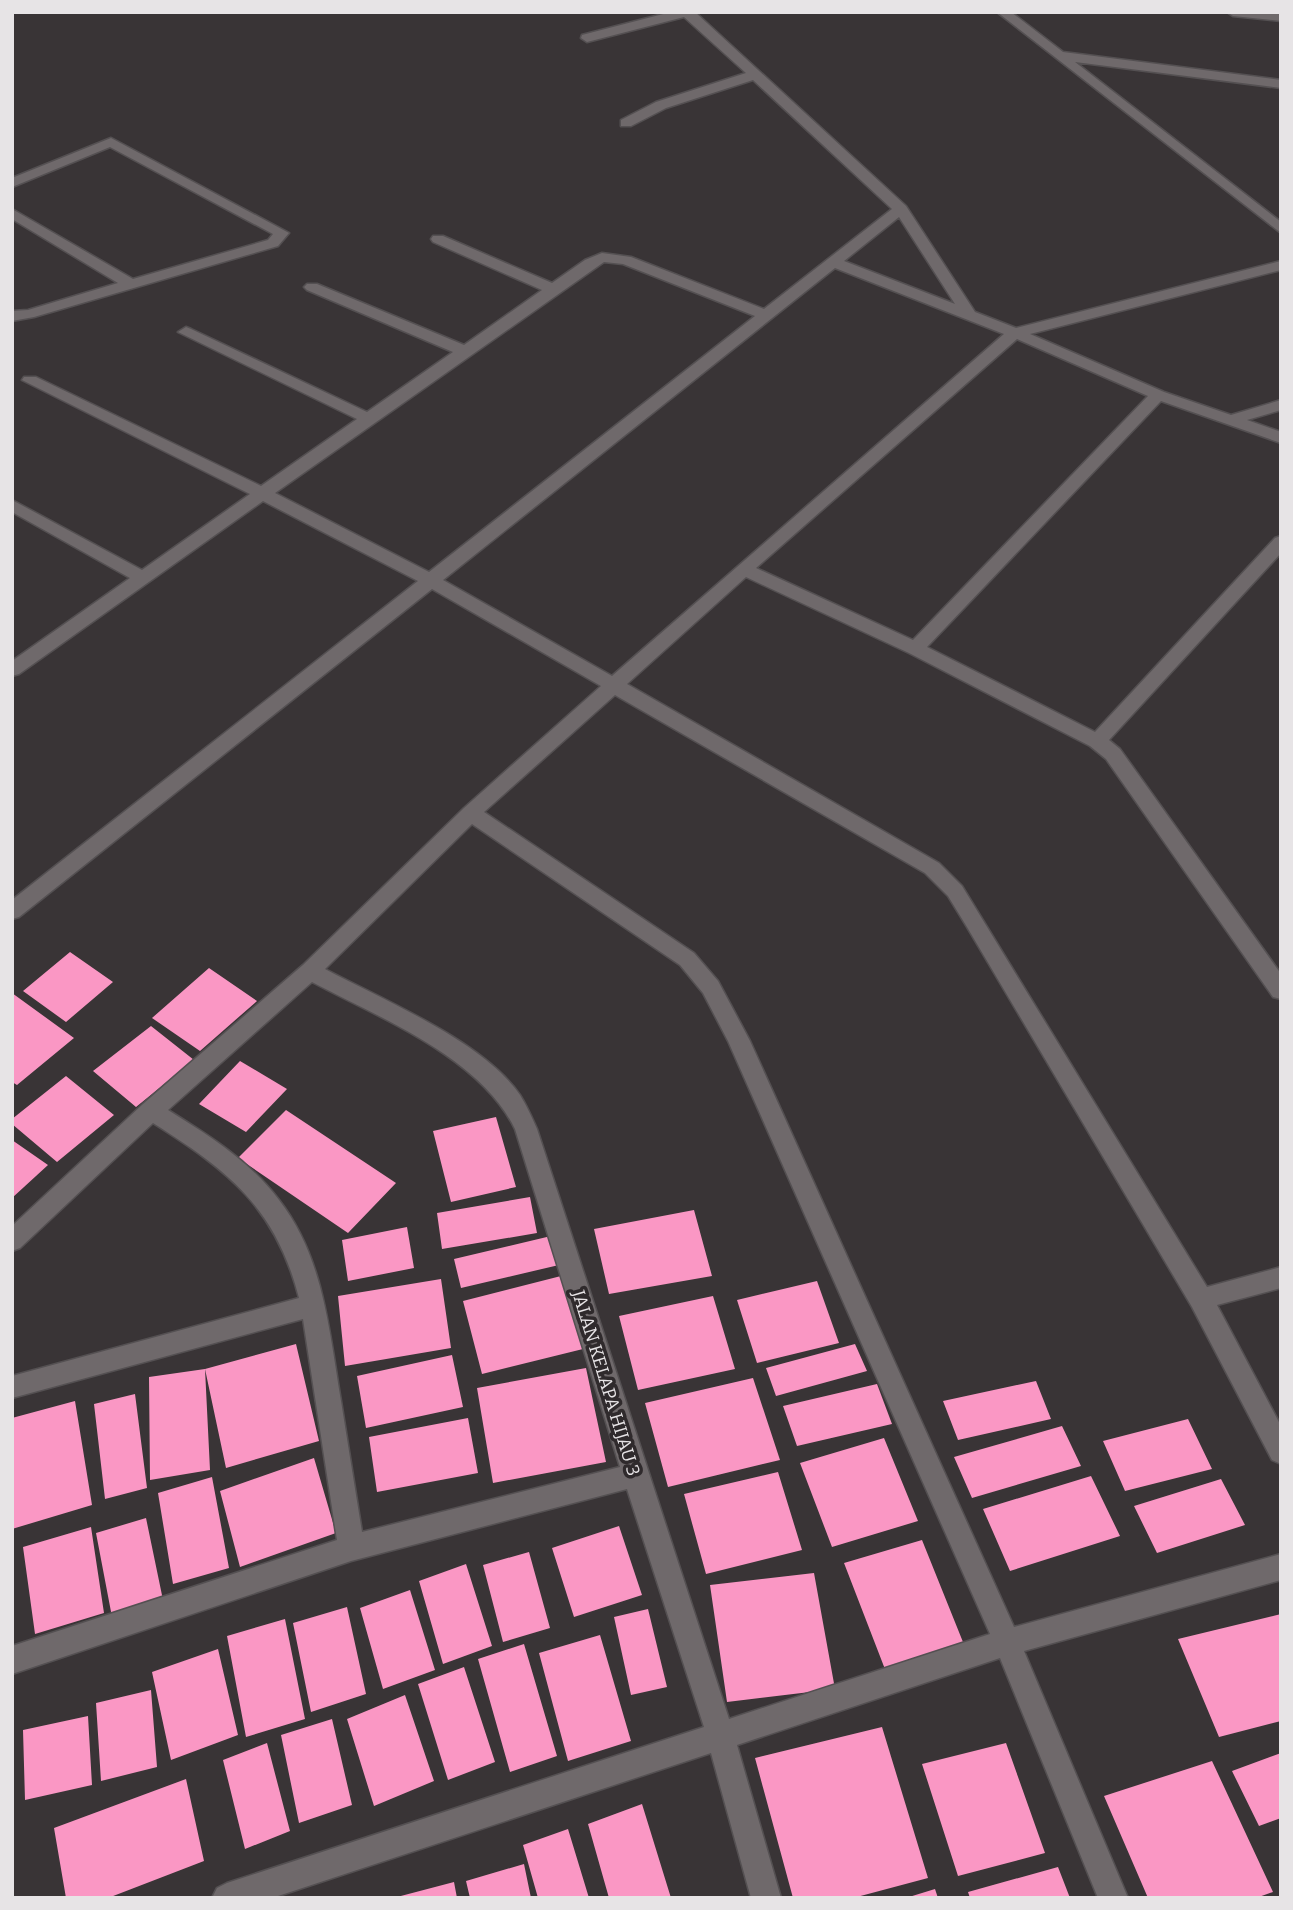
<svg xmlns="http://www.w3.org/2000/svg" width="1293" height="1910" viewBox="0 0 1293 1910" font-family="Bitter,serif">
<rect width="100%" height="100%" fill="#393436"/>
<path fill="#fa97c4" d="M70,952L113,982L66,1022L23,991Z
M209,968L257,1001L200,1051L152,1018Z
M12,993L74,1038L17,1085L12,1082Z
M151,1026L194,1060L136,1107L93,1071Z
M240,1061L287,1089L246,1132L199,1104Z
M66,1076L114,1115L57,1162L12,1124V1119Z
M286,1110L396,1183L348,1233L238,1158Z
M496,1117L516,1187L451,1202L433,1131Z
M12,1140L48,1165L12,1198Z
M530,1197L537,1233L442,1249L437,1213Z
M694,1210L712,1276L609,1294L594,1229Z
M407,1227L414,1268L348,1281L342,1240Z
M551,1236L559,1265L461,1288L454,1259Z
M561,1276L583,1349L482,1374L463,1301Z
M441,1279L451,1348L345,1366L338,1296Z
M817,1281L839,1343L757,1363L737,1300Z
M713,1296L735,1369L638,1390L619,1316Z
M296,1344L319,1441L226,1468L205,1369Z
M855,1344L867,1371L776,1396L766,1368Z
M452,1355L463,1407L366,1428L357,1376Z
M586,1368L606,1462L493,1483L477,1388Z
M205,1369L210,1470L150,1480L149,1377Z
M753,1378L780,1460L668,1487L645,1403Z
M1036,1381L1051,1419L958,1440L943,1401Z
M877,1384L892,1424L797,1446L783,1406Z
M135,1394L147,1488L105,1499L94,1404Z
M75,1401L92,1505L12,1529V1418Z
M468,1418L478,1473L377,1492L369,1437Z
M1188,1419L1212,1469L1125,1491L1103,1441Z
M1062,1426L1081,1466L972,1498L954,1457Z
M884,1438L918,1521L832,1547L800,1463Z
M314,1458L336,1533L240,1567L220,1491Z
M778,1472L802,1550L706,1574L684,1494Z
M1091,1476L1120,1536L1010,1571L983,1509Z
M212,1477L229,1568L173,1584L158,1493Z
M1221,1479L1245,1525L1157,1553L1134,1506Z
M146,1518L163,1600L112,1617L96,1533Z
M619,1526L642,1595L574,1617L552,1548Z
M91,1527L104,1613L35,1634L23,1547Z
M922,1540L967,1652L888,1677L844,1563Z
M529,1552L550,1628L503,1642L483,1565Z
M466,1564L492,1646L443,1664L419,1581Z
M814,1573L835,1689L727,1702L710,1585Z
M410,1590L435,1670L383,1689L360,1608Z
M347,1607L366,1694L311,1712L293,1623Z
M648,1609L667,1687L631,1695L614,1617Z
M1281,1614V1721L1219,1737L1178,1639Z
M285,1619L305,1719L246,1737L227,1636Z
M600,1635L631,1741L568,1761L539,1653Z
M524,1644L557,1756L510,1772L478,1659Z
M218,1649L238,1735L171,1760L152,1672Z
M464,1667L495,1762L448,1780L418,1684Z
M151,1690L157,1767L101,1781L96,1703Z
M405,1695L434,1781L374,1806L347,1719Z
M88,1716L92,1785L25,1800L23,1730Z
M332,1719L352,1805L299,1823L281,1735Z
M882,1727L928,1878L853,1898H793L755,1758Z
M267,1743L290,1831L245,1849L223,1760Z
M1006,1743L1045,1853L958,1876L922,1764Z
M1281,1753V1818L1259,1826L1232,1771Z
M1212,1761L1273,1892L1256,1898H1148L1104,1796Z
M186,1779L204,1861L108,1898H66L54,1828Z
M642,1804L671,1898H609L588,1824Z
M568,1829L589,1898H538L523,1845Z
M524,1864L531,1898H470L466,1881Z
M1058,1867L1070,1898H970L968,1892Z
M454,1882L457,1898H397V1897Z
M935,1889L938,1898H910L909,1897Z"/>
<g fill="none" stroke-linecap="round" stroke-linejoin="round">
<defs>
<path id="street" d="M671,12H695L906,206L975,312L1016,328L1281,261V270L1030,334L1164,392L1231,415L1281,400V410L1247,420L1281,432V443L1161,401L927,647L1095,732L1275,538L1281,536V553L1109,740L1120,749L1281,974V999L1273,997L1106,759L1090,746L909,653L746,577L627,684L939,863L962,886L1207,1287L1281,1267V1288L1217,1305L1281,1426V1464L1272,1460L1192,1307L967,927L948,896L925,873L615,695L484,812L694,953L718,981L750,1041L1014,1627L1281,1554V1580L1024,1651L1128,1898H1098L1000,1658L737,1745L781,1898H751L711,1753L272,1898H212L217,1888L227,1883L704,1727L627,1489L351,1561L12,1674V1646L337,1540L303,1319L12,1398V1376L299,1298C276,1208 229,1171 153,1123L20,1248L12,1251V1226L143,1104L303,965L464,808L601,686L432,589L19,917L12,919V900L418,581L263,501L19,674L12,676V661L130,578L12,512V500L142,570L250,494L22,380L24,377H36L261,486L357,419L178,332L186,327L191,329L367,412L453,352L307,290L304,287L307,284H317L464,345L542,290L433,242L431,239L433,236H443L552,283L585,260L602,253L631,257L764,309L892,209L753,80L666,108L631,126H621V120L656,102L746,73L684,17L587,42L581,38L582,35ZM899,217L955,304L844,261ZM604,262L623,264L755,316L429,572L275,493ZM835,268L1004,334L612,676L443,580ZM1017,339L1148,396L913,640L756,568ZM472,824L680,965L703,993L728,1041L990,1634L729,1719L537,1129C532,1118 527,1106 520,1095C483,1041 383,1000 325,969ZM312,982C380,1018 480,1057 515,1129L620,1467L362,1532C355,1489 348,1445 341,1401C329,1331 324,1258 279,1200C250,1161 208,1135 168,1110Z
M997,12H1011L1063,52L1281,80V88L1075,62L1281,222V233Z
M1227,12L1281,13V21L1233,16Z
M111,138L289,233L278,246L34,317L12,321V311L28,310L118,283L12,219V209L133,279L268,240L273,234L110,147L12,187V178Z"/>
</defs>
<use href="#street" stroke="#545052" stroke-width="3"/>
<use href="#street" fill="#6f696b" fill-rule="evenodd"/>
</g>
<g text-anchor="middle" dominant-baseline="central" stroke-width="7" stroke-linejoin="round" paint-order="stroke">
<g font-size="18" fill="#e7e4e6" stroke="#2f2a2c">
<text transform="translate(606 1383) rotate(73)">JALAN KELAPA HIJAU 3</text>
</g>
</g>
<rect width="1293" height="1910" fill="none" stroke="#e7e4e6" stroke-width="28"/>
</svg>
